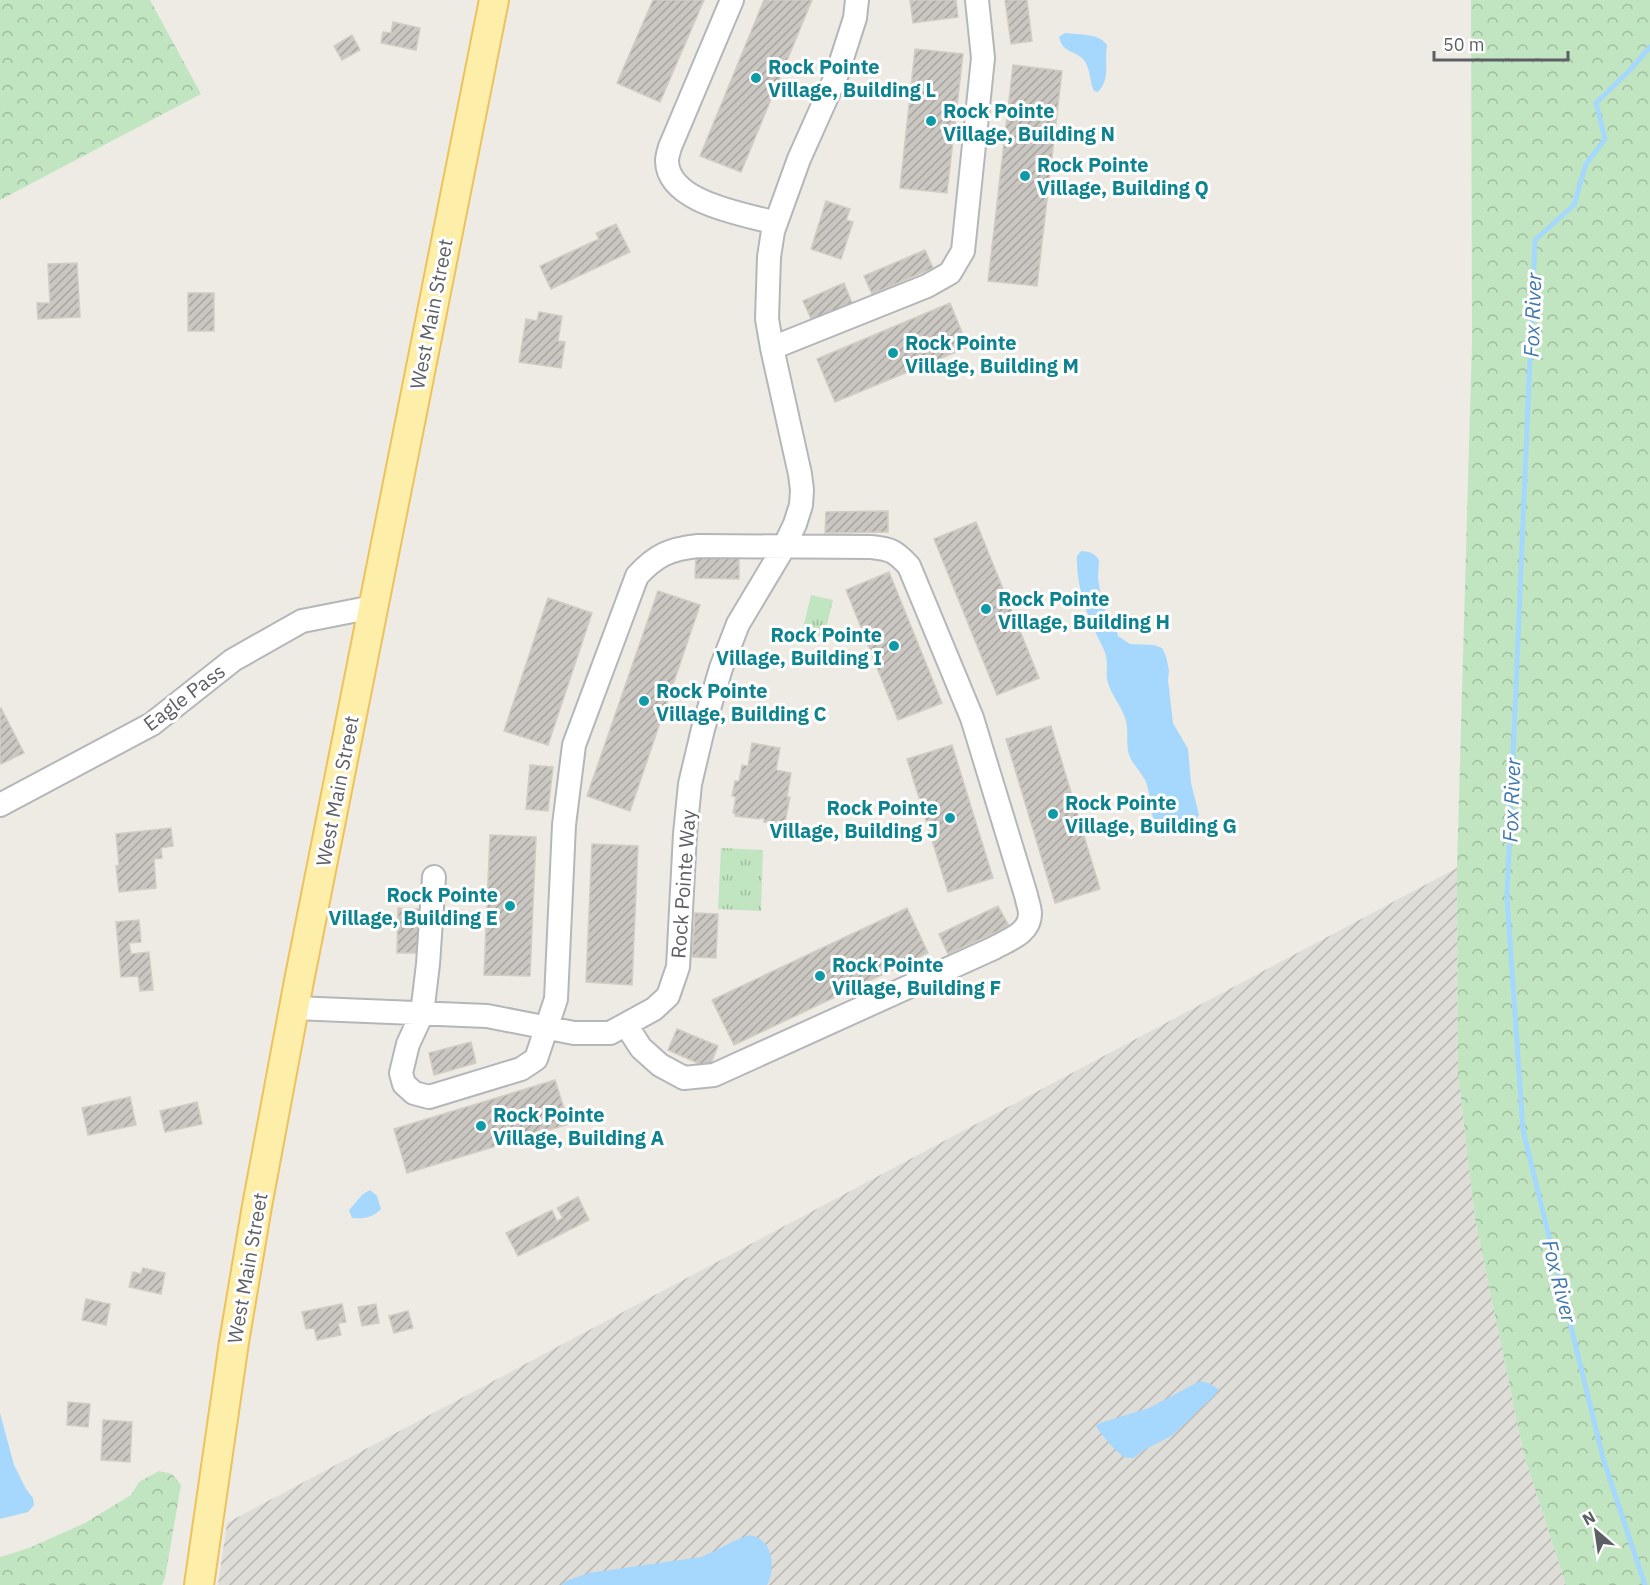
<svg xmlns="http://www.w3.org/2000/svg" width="1650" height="1585" viewBox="0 0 1650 1585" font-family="'IBM Plex Sans',sans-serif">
<defs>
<pattern id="industrial-furrows" width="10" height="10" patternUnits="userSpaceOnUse" patternTransform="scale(1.5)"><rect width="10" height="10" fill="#dfddd8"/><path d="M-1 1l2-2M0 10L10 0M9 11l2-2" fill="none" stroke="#b8b6b3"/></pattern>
<pattern id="forest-crowns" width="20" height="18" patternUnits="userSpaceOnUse" patternTransform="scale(1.5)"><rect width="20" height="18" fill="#c1e5c1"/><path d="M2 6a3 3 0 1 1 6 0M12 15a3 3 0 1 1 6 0" fill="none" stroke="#a0bda0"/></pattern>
<pattern id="park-tufts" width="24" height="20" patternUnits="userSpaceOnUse" patternTransform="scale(1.5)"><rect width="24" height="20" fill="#c1e5c1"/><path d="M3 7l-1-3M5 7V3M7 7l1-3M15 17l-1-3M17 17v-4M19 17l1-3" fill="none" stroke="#a0bda0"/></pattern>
<pattern id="building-hatch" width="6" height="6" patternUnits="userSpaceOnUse" patternTransform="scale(1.5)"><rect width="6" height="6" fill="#cac6c1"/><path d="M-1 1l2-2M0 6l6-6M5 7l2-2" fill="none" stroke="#a7a4a0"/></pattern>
</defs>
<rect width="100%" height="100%" fill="#eeebe4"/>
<path fill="url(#industrial-furrows)" d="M1457,868L1458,1072L1475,1219L1524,1455L1566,1585H218L227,1523Z"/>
<path fill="url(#forest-crowns)" d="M0,0H150L201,94L0,200Z
M1471,0H1650V1585H1566L1524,1455L1475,1219L1458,1073L1457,868L1472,341Z
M159,1471L172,1474L181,1485L165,1578L162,1585H0V1557L29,1548L85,1523L131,1495L139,1482Z"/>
<path fill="url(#park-tufts)" d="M811,595L833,600L824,637L802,632Z
M721,848L763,850L761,911L718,909Z"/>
<path fill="#a5d8fc" d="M1065,33C1079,35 1099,33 1107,45C1104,61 1111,79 1098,92L1094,91C1089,81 1091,68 1083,59C1074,50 1063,53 1059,37Z
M1081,551L1089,552L1095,555L1099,560L1098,578L1102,603L1108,617L1114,622L1118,636L1130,644L1154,645L1162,648L1166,656L1169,671L1168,680L1173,723L1188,749L1191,783L1199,815C1193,826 1174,841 1161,831C1148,821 1153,796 1145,780C1141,772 1134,766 1130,757C1125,746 1129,733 1126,721C1122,706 1110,694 1107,679C1106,672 1108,664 1106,656C1104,647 1098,639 1095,631C1084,608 1076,581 1077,556Z
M370,1190L377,1196L381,1209C372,1218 364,1219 352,1218L349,1210L363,1194Z
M1200,1381L1211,1384L1219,1390C1213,1398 1206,1403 1199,1410C1189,1419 1182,1428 1171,1436C1159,1443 1144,1448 1134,1458C1131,1458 1127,1458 1124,1457C1119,1455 1098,1431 1096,1426L1100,1423L1149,1408Z
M0,1413L14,1465L26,1489L33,1498L34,1505L28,1512L0,1519Z
M749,1535C752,1536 756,1536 758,1538C774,1546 775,1572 767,1585H561L566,1581L589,1573L701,1557C718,1550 732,1541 749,1535Z"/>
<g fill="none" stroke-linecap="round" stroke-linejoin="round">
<path stroke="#a5d8fc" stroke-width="5" d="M1645,1585L1603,1458L1523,1130L1507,898L1535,240L1574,205L1586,164L1605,139L1596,103L1629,71L1650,47"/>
</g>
<path fill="url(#building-hatch)" stroke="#d2cdc2" stroke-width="1.5" d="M653,0H704L660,102L617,83Z
M764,0H812L741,172L700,156Z
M910,0H956L958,17L913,23Z
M1005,0H1027L1032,41L1011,44Z
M393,22L420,28L416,50L381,43L383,32L391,33Z
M352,35L360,50L342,60L334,46Z
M915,49L963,54L947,193L900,188Z
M1013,65L1062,71L1037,286L988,281Z
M826,201L850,209L846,220L853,222L841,259L811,249Z
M616,224L630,252L551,289L540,266L599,239L596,233Z
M925,250L933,268L872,294L864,276Z
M77,263L80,317L38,319L37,303H50L48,264Z
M844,283L852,303L812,321L803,301Z
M188,293H214V331H188Z
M950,303L968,347L835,402L817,359Z
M539,312L562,316L558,341L565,342L561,368L519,362L526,319L537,321Z
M888,511V532L825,533L826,512Z
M976,522L1039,678L997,695L934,539Z
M696,556L739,557V579L695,578Z
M889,572L942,703L898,720L846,590Z
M658,591L700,605L630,811L587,796Z
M548,598L592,613L548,745L504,731Z
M1,708L24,753L1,764L0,762V709Z
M1051,726L1100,889L1055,903L1006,739Z
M752,743L780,748L776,770L791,773L787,797H790L785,822H782L781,825L764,822V818H759V819L735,816V813H733L736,797L732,796L735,781H739L742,765L748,766Z
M952,745L993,878L948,892L907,759Z
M530,765L553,767L548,811L526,809Z
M171,828L173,846L161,848L162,858L154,859L156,888L119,892L116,866L119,865L116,834Z
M490,835L536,837L530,976L484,975Z
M592,844L638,846L632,985L586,982Z
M998,906L1009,926L948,954L939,934Z
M398,908L421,909L420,953H397Z
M907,908L928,953L734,1045L712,1000Z
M695,913L718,914L716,958L692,957Z
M139,920L141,942L129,943L131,954L149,952L153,990L140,991L138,976L121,977L116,922Z
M677,1029L718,1046L709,1068L668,1050Z
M471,1042L476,1063L434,1075L429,1053Z
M555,1080L569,1124L407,1173L394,1129Z
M130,1097L136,1125L88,1135L82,1108Z
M197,1102L202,1124L165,1132L160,1111Z
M578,1197L589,1220L518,1256L506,1233L552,1210L557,1221L563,1218L557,1208Z
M143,1268L165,1273L161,1294L129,1287L133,1272L141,1274Z
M86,1299L110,1304L106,1325L82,1320Z
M342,1304L346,1322L338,1323L341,1335L317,1340L314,1328L306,1329L302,1312Z
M376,1304L379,1323L362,1326L358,1307Z
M408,1311L413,1328L394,1333L389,1316Z
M68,1402L90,1404L88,1427L67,1425Z
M103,1420L132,1422L130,1462L101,1460Z"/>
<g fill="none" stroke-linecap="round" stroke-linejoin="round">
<defs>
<path id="minor" d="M732,0L670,147C669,151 667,156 667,161C668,203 744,214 776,223
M772,348L927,286L950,273L963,251L983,58L977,0
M0,805L152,724L233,660L302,621L373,607
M434,877L428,964L422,1014L408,1044L401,1073L404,1084L414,1093L429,1097L521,1069L536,1059L556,999L564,825L574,745L637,576C656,555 670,549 698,546L871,547C891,549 895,551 909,566L972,718L1026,895C1027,901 1030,908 1030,914C1030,933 1008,940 994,948L714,1075L684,1078L660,1065L641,1048L626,1025
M294,1008L487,1016L574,1033H610L654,1009L668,996L678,967L685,834L690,784L703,729L721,668L738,624L784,547L795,524L801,505L802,490L800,474L772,348L767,319L769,257L773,231L799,159L837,74L855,18L857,0"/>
<path id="major" d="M199,1585L234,1342L257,1206L299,981L494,0"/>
</defs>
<use href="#minor" stroke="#b4b6ba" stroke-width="26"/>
<use href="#major" stroke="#edc25d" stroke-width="32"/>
<use href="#minor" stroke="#fff" stroke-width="22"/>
<use href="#major" stroke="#fdeeaa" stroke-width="28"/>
</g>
<g fill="#0f9aa8" stroke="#fff" stroke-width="2">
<circle cx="756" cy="78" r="6"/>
<circle cx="931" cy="121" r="6"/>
<circle cx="1025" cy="176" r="6"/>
<circle cx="893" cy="353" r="6"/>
<circle cx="986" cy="609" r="6"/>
<circle cx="894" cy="646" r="6"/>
<circle cx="644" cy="701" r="6"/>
<circle cx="1053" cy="814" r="6"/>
<circle cx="950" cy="818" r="6"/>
<circle cx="510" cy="906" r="6"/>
<circle cx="820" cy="976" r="6"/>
<circle cx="481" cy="1126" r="6"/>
</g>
<g text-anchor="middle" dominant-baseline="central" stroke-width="6" stroke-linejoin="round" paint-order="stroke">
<g font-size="20" font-weight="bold" fill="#0d838f" stroke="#fff" text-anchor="start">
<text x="768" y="66">Rock Pointe<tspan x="768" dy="23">Village, Building L</tspan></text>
<text x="943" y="110">Rock Pointe<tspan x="943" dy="23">Village, Building N</tspan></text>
<text x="1037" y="164">Rock Pointe<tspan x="1037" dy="23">Village, Building Q</tspan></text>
<text x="905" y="342">Rock Pointe<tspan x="905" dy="23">Village, Building M</tspan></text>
<text x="998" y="598">Rock Pointe<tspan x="998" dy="23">Village, Building H</tspan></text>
<text x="882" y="634" text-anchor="end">Rock Pointe<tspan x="882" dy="23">Village, Building I</tspan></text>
<text x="656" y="690">Rock Pointe<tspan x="656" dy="23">Village, Building C</tspan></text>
<text x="1065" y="802">Rock Pointe<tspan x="1065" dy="23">Village, Building G</tspan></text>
<text x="938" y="807" text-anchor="end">Rock Pointe<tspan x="938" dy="23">Village, Building J</tspan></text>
<text x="498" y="894" text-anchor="end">Rock Pointe<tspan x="498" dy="23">Village, Building E</tspan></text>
<text x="832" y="964">Rock Pointe<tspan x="832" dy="23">Village, Building F</tspan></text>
<text x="493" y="1114">Rock Pointe<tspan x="493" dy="23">Village, Building A</tspan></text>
</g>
<g font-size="20" fill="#5c5f64" stroke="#fff">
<text transform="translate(431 314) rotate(-79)">West Main Street</text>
<text transform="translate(184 697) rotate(-37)">Eagle Pass</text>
<text transform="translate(337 791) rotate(-79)">West Main Street</text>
<text transform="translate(683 884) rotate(-86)">Rock Pointe Way</text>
<text transform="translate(247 1268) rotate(-80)">West Main Street</text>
</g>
<g font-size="21" font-style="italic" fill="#4278ae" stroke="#fff">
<text transform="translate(1532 315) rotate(-88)">Fox River</text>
<text transform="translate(1511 800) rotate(-88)">Fox River</text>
<text transform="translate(1560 1281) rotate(76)">Fox River</text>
</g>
</g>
<g transform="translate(1596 1531) rotate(331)" stroke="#ffffff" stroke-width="4.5" paint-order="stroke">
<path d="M0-4.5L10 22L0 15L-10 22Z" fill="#5c5f64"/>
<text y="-9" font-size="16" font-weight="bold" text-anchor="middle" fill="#5c5f64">N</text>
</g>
<path d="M1434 51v9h134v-9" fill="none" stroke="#5c5f64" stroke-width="3"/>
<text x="1443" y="51" font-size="18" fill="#5c5f64" stroke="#ffffff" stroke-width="4.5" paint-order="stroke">50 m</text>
</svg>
